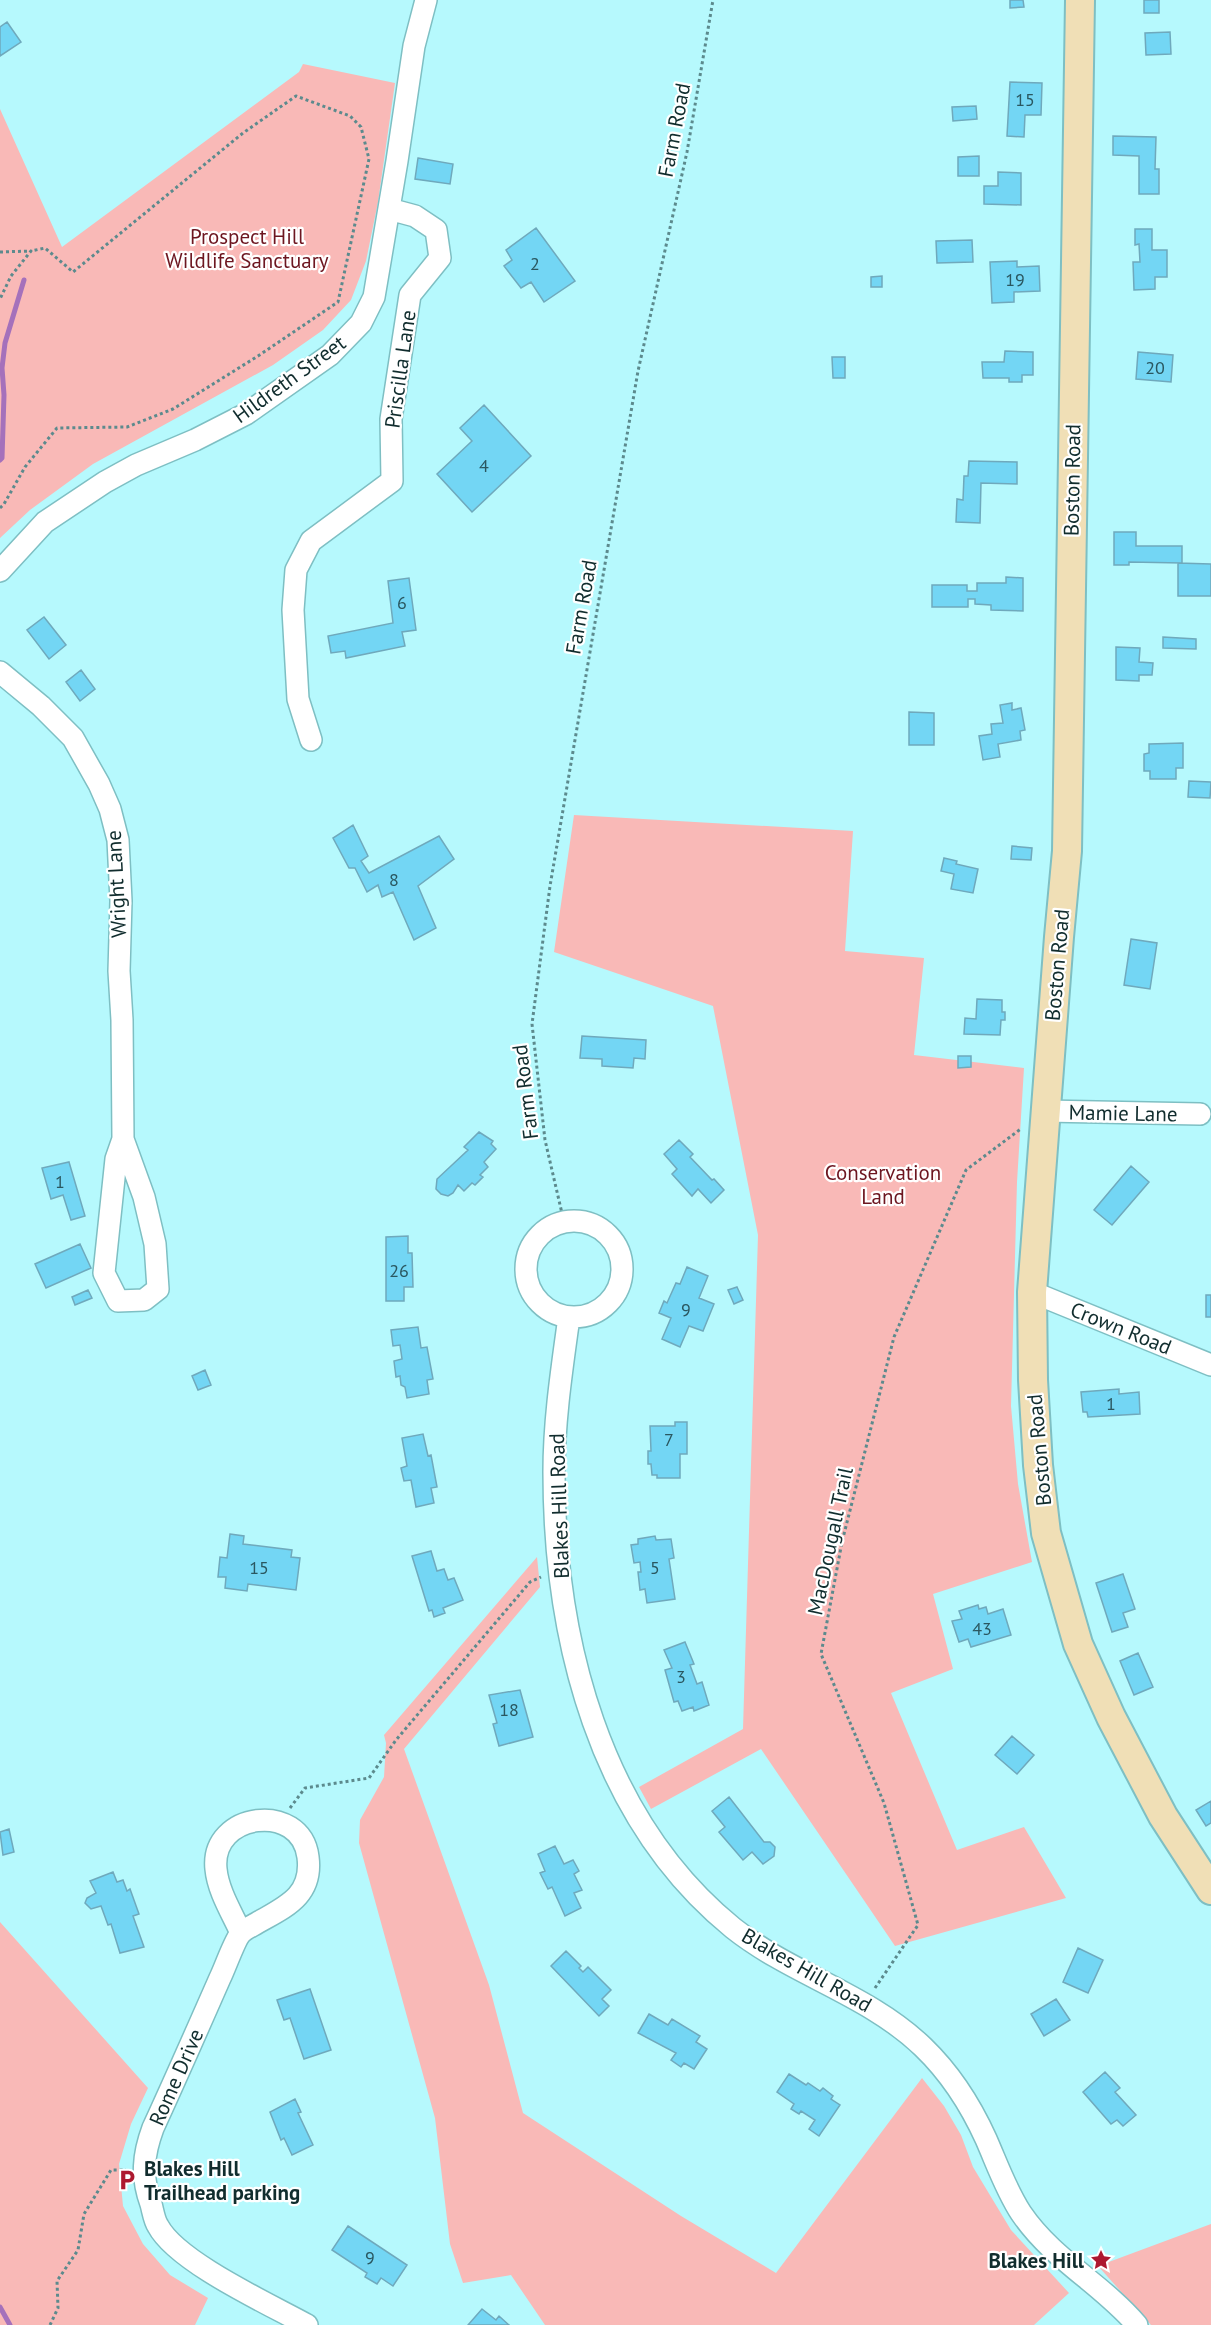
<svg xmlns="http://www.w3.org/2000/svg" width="1211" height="2325" viewBox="0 0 1211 2325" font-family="'PT Sans',sans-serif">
<rect width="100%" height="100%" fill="#b6f9fd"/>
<path fill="#f9b9b7" d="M303,64L395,83L378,202L366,261L351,300L323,330L273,365L93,464L30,510L0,538V109L62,247L299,72Z
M574,815L853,831L845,951L924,958L914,1055L1024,1068L1017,1182L1011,1406L1018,1484L1032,1562L933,1594L953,1669L891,1693L957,1850L1024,1827L1066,1898L895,1946L761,1749L651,1809L639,1787L743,1729L758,1235L713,1006L554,952Z
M537,1557L540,1587L404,1749L489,1985L523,2113L681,2216L776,2273L922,2078L944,2106L961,2135L973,2167L1011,2230L1069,2293L1034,2325H545L511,2275L463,2283L450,2244L435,2118L359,1843L360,1820L384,1777L386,1743L384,1735Z
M0,1922L148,2088L131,2124L119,2164L123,2206L143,2244L170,2275L208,2298L195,2325H0Z
M1211,2224V2325H1151L1098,2266Z"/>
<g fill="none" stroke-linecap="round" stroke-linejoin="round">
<path stroke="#a571bb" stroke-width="5" d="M0,460L2,458L4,395L2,368L5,343L24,280
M0,2307L10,2325"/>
</g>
<path fill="#73d6f4" stroke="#6fa9bc" stroke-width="1.5" d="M1010,0H1023L1024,7L1010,8Z
M1144,0H1159V13H1144Z
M7,22L21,42L0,56V27Z
M1170,32L1171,54L1146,55L1145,33Z
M1010,82L1042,83L1041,115H1025L1024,137L1007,136Z
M976,106L977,119L953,121L952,107Z
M1113,136L1156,137L1155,169H1159V194H1139V156L1113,155Z
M979,156V176H958V157Z
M418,158L453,164L450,184L415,179Z
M998,172L1021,173V205L984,204V186H998Z
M536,228L575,281L544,302L531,282L521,288L504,266L512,260L506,250Z
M1135,229H1152V250H1167V277H1155V289L1134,290L1133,262H1140L1139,244L1135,245Z
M972,240L973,262L937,263L936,241Z
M1017,261V267L1039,266L1040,291L1014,292V302L992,303L990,262Z
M882,276V287H871V277Z
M1005,351L1033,352V375H1022V382H1009V378H983L982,362H1004Z
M1138,352L1173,355L1171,382L1136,379Z
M832,357H845V378H833Z
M484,405L531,456L472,512L437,474L472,441L460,428Z
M969,461L1017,462V484L981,483L980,523L956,522L957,499L963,500L964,476H968Z
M1114,532H1136V546H1182V563L1129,562V565H1114Z
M1178,563L1211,564V596H1178Z
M1006,577L1023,578V611L991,610V605L975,604V599H968V607H932V585H967V591H977V583H1006Z
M409,578L416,630L402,632L405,646L346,658L345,651L331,653L328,636L393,623L388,581Z
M44,617L66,645L49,659L27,630Z
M1163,637L1196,639V649L1163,648Z
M1116,647L1140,648L1139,662L1153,663L1152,675H1139V681L1116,680Z
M81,670L95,689L80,701L66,682Z
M1012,703V710L1021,708L1025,730L1020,731L1021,740L998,744L1000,757L983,760L979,736L992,734L991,724L1003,723L1000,705Z
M909,712L934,713V745H909Z
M1183,743V768H1176V779H1150V771H1144V754L1149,753V744Z
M1189,781L1211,782L1210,798L1188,797Z
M353,825L368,856L361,861L369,873L439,836L454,859L418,886L436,928L414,940L393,892L382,897L378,885L367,892L355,868H349L333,838Z
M1012,846L1032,848L1031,860L1011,859Z
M944,858L957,861L956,864L978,869L973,893L951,889L954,874L941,871Z
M1131,939L1157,943L1150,989L1124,985Z
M977,999L1002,1000V1012H1005V1020H1001L1000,1035L964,1034L965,1018L976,1019Z
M582,1036L646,1040L645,1059L634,1058L633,1068L602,1066V1059L580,1058Z
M958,1056H971V1067L958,1068Z
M479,1132L493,1141L491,1144L496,1149L484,1162L488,1167L480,1175L483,1177L475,1185L472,1183L464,1191L458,1185L453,1193L448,1196L441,1194L436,1189L437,1179L468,1150L464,1147Z
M679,1140L693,1154L690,1157L712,1180L714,1179L724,1190L711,1203L698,1189L692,1196L672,1174L677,1169L664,1154Z
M69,1162L85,1216L71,1220L63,1195L51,1199L42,1168Z
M1131,1166L1149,1182L1112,1225L1094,1210Z
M408,1236V1253H412L413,1287H404V1301H386V1237Z
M80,1244L91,1268L46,1288L35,1264Z
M687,1267L708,1276L699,1298L714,1304L703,1331L689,1326L680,1347L662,1339L671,1318L659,1313L664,1301L667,1303L676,1283L680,1284Z
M737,1287L743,1300L734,1304L728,1290Z
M88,1290L92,1298L75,1305L72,1297Z
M1206,1295H1211V1317H1206Z
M418,1327L421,1348L427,1347L433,1379L427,1380L429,1394L407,1398L405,1387L401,1385L400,1376L396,1377L394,1361L402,1359L400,1345L393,1346L391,1330Z
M205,1370L211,1385L198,1390L192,1376Z
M1119,1389V1394L1139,1392L1140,1414L1088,1417L1087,1412H1083L1081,1392Z
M675,1422H687V1454H680V1478H657V1475H652L651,1464H648V1451H651L650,1426H675Z
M423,1434L428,1456L431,1455L437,1487L431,1488L434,1503L416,1507L411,1480L404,1481L401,1468L407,1466L402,1438Z
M230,1534L244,1536L243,1544L292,1550L291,1557L300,1558L296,1590L248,1584L247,1591L225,1588L226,1577H218L220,1557L227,1558Z
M655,1536L656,1540L671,1539L674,1558L669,1559L675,1599L647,1603L645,1589L640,1590L638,1572H641L640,1562L634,1563L631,1545L638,1544V1539Z
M431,1551L437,1571L444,1569L448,1580L454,1578L463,1600L443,1608L445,1613L434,1617L432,1610L429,1611L412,1556Z
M1123,1574L1135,1609L1123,1613L1128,1627L1112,1632L1096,1583Z
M978,1605L979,1609L986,1607L988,1614L1003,1609L1011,1635L971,1647L968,1639L959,1642L952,1621L962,1619L959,1611Z
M685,1642L694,1664L690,1665L697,1684L702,1682L709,1705L694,1711L693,1707L682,1711L678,1701L674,1702L665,1670L672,1668L664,1650Z
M1138,1653L1153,1687L1134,1695L1120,1661Z
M520,1690L533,1737L499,1746L493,1724L497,1723L489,1695Z
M1012,1736L1034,1755L1017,1774L995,1755Z
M729,1797L764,1842H770L775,1847L774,1856L763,1864L752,1852L743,1860L719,1832L725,1827L712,1811Z
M1211,1801V1823L1206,1826L1196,1810Z
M9,1829L14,1852L3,1855L0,1832Z
M555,1846L564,1864L573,1860L579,1871L574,1874L582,1890L574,1893L581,1908L565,1916L552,1887L548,1889L540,1873L545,1871L538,1854Z
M113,1872L117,1882L123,1880L127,1891L130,1889L139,1914L133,1916L144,1947L120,1953L111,1924L108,1925L101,1906L91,1909L85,1903L87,1898L96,1893L90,1881Z
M1078,1948L1103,1960L1088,1993L1063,1982Z
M566,1951L581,1966L579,1968L583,1972L588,1967L611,1990L602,1999L609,2006L599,2016L551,1966Z
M310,1989L331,2050L304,2059L290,2018L284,2020L277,2000Z
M1056,1999L1070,2020L1044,2036L1031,2014Z
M649,2014L668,2025L672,2019L700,2036L696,2042L707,2049L694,2069L684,2063L681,2067L671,2060L676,2053L638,2033Z
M1105,2072L1120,2088L1115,2092L1136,2115L1123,2126L1117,2120L1111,2124L1083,2092Z
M789,2074L806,2085L808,2083L820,2091L823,2088L833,2096L831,2099L840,2105L819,2136L809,2129L815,2120L801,2111L799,2114L791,2109L794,2104L777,2092Z
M295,2099L301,2112L298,2113L313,2145L292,2155L284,2138L281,2140L270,2112Z
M348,2226L407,2265L393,2286L381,2278L377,2284L365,2277L367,2273L332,2250Z
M482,2309L496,2320L499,2316L509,2325H468Z"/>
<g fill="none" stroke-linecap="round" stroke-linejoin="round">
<defs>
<path id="street" d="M0,571L45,522L105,482L136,465L195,440L246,414L330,355L361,323L374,297L397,161L414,46L426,0
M0,672L41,706L73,738L99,784L110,809L118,840L121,901L119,971L122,1020L123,1139L144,1197L155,1244L158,1289L144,1300L118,1301L104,1273L116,1159L123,1139
M311,740L298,699L293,610L296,570L311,541L392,481L391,419L410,295L440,258L436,230L415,216L389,209
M1045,1111L1200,1114
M526 1269a48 48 0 1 1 96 0a48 48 0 1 1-96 0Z
M1032,1292L1211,1365
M569,1317C562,1368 554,1420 554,1472C554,1639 599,1819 733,1928C792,1975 868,1994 923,2047C950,2073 971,2106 986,2139C997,2164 1006,2190 1021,2213C1053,2260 1101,2283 1137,2325
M241,1933C232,1913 218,1891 216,1869C210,1812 301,1801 308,1857C313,1896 285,1907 257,1923C252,1926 245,1929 241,1933C235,1939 225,1968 220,1978C198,2028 176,2078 153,2128C143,2155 141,2177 151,2204C153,2211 154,2220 158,2226C177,2262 269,2304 307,2325"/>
<path id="secondary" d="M1080,0L1067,851L1059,937L1032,1292L1033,1380L1038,1465L1046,1533L1078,1644L1111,1717L1163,1816L1211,1890"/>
</defs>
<use href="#street" stroke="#7ebfc3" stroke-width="24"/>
<use href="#secondary" stroke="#7ebfc3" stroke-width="32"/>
<path stroke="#5c8a8d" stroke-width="3" stroke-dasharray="3 3" stroke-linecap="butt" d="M0,252L31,251L11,276L0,299
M0,508L4,504L25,467L57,428L127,427L173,409L258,356L338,302L369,159L361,127L350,116L296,96L243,133L73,272L45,248L31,251
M564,1222L545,1140L532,1024L550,886L638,371L687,152L713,0
M290,1808L305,1788L369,1778L396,1740L530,1582L541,1577
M875,1988L918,1925L884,1803L821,1654L842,1542L894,1337L966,1170L1022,1128
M50,2325L58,2308L57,2281L78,2250L84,2214L111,2170H126"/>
<use href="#street" stroke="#fff" stroke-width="21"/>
<use href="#secondary" stroke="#f0dfb6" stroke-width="28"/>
</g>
<defs>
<symbol id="parking-bare" viewBox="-9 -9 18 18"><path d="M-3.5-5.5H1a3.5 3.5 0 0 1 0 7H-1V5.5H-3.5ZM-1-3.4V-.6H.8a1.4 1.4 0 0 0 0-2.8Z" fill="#ad1930" stroke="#fff" stroke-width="2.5" paint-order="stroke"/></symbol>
<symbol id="sight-bare" viewBox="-9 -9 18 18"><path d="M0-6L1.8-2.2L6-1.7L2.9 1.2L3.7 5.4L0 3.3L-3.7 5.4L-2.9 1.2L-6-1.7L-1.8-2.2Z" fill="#ad1930" stroke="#fff" stroke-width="2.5" paint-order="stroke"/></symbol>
</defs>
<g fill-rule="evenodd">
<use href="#parking-bare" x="112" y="2165" width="30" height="30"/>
<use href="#sight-bare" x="1086" y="2245" width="30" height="30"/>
</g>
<g text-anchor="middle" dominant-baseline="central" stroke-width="4.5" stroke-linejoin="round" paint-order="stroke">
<g font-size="18" fill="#2a5760">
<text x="1025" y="99">15</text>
<text x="535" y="263">2</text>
<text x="1015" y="279">19</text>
<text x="1155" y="367">20</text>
<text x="484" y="465">4</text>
<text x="402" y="602">6</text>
<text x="394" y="879">8</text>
<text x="60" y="1181">1</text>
<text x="399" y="1270">26</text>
<text x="686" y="1309">9</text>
<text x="1111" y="1403">1</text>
<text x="669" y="1439">7</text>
<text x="259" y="1567">15</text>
<text x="655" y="1567">5</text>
<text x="982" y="1628">43</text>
<text x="681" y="1676">3</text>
<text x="509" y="1709">18</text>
<text x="370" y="2257">9</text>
</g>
<g font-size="21" fill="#112d2e" stroke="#fff">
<text transform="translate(674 130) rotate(-79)">Farm Road</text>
<text transform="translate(400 369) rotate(-82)">Priscilla Lane</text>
<text transform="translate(289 379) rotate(-36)">Hildreth Street</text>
<text transform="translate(1072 480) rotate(-89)">Boston Road</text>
<text transform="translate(581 607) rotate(-80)">Farm Road</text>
<text transform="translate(116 884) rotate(-93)">Wright Lane</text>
<text transform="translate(1057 965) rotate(-85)">Boston Road</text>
<text transform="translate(525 1092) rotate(-97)">Farm Road</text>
<text transform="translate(1123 1113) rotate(1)">Mamie Lane</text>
<text transform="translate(1121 1328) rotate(22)">Crown Road</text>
<text transform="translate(1039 1450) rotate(-95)">Boston Road</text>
<text transform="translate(559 1506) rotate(-92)">Blakes Hill Road</text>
<text transform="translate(830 1541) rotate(-78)">MacDougall Trail</text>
<text transform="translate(807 1970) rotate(30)">Blakes Hill Road</text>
<text transform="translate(176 2077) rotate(-66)">Rome Drive</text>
</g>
<g font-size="21" fill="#6d1620" stroke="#fff">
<text x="247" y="236">Prospect Hill<tspan x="247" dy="24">Wildlife Sanctuary</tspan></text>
<text x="883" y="1172">Conservation<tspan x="883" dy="24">Land</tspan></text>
</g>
<g font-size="21" font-weight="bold" fill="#112d2e" stroke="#fff" text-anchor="start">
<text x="144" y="2168">Blakes Hill<tspan x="144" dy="24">Trailhead parking</tspan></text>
<text x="1084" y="2260" text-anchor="end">Blakes Hill</text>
</g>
</g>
</svg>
